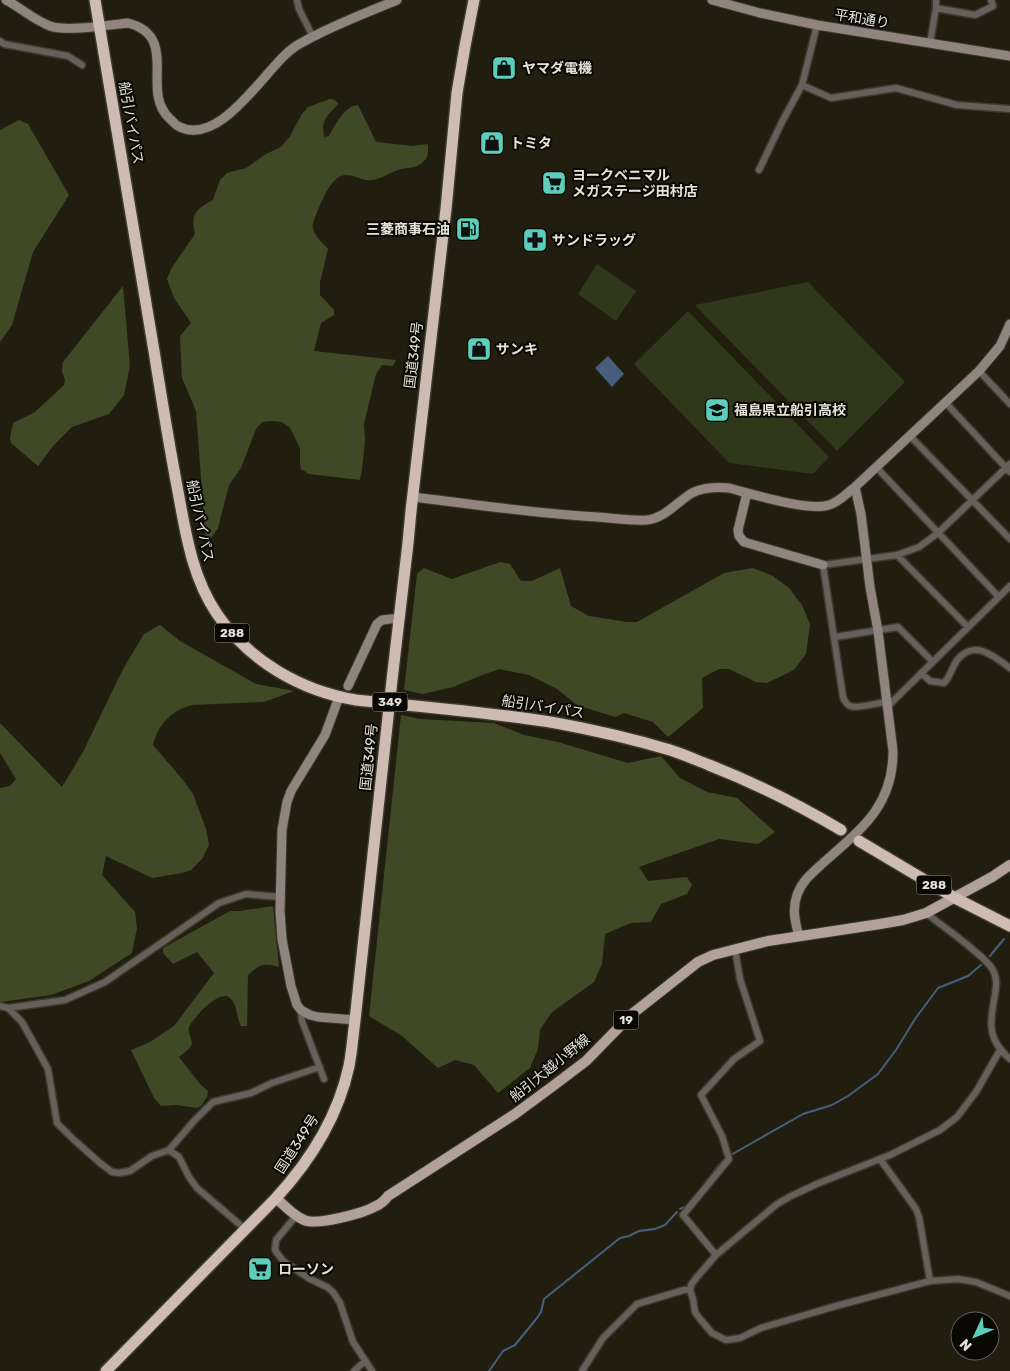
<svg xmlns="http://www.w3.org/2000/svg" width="1010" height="1371" viewBox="0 0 1010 1371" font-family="Rubik,'Noto Sans JP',sans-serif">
<rect width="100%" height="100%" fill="#211e0f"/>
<path fill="#30381c" d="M597,264L636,291L616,321L578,294Z
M808,282L905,382L837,451L695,305Z
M688,311L829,457L813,474L729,463L634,364Z"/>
<path fill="#404926" d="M330,99L335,100L338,104C327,117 321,118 324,137L329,136C335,125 344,106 358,105L376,142L413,146L428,144C428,151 429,157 423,162C416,169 407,167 398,170C387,174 377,182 365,180C356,178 349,172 339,177C327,184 318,210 313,223C311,234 321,241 328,249L320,282V295L334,310V315L321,323L314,351L396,360L393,366L382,365L376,374L364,424L365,440L362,470L360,480L309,474L301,469L300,464V448L290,428L282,422L272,421L262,422L256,429L241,468L229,485L218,528L206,545L196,411L182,378L180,336L191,323L174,298L167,279L171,269L195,234C190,214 196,209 213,200L220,180L227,173L246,168L266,154L281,147L290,136L302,114L308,107Z
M19,120L28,124L69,195L33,252L12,325L0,342V130Z
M123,286L130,366L124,395L109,414L72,427L54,445L38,466L11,443L10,438L13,423L35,412L64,385L65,380L62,371L63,362Z
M500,562L510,564L521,581H532L560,568L571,606L589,616L627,622H637L724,573L753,568L773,576L789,588L802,605L810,624L806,654L794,670L767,683L756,682L729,669H719L702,678L703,708L668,737L653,722L624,713L615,717L577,705L557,689L529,675L499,669L480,676L453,687L423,694L404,690L417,574L424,568L452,579Z
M160,625L180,641L256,684L294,691L264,702L192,705C171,711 158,724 153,745L183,780L193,794L206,829L209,845L202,859L191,870L182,873L152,878L106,856L102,875L135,912L137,928L132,953L89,981L51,995L0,1002V788L10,786L16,779L0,753V723L62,787L83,752L122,671L144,634Z
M401,715L420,719L494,723L524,735L558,742L628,763L661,756L680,778L707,792L737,798L775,832L758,844L719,839L639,867L648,881L687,877L692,885L687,894L661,904L651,922L631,923L605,934L602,964L594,982L551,1013L540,1030L538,1049L530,1068L498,1093L474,1065L455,1060L438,1068L402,1036L369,1016Z
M273,906L279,967C263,963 261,964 248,975L247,1026H241C236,1017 238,1005 230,998C220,988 193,1018 189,1027C187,1034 194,1040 191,1046C189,1050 183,1053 179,1057L200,1084L208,1091L207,1097L201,1106L197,1108L177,1105L161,1106L154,1098L131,1050L150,1042L174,1026L214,973L197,952L173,964L163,953V948L230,911H240Z"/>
<path fill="#465f7d" d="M608,356L624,374L612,387L595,368Z"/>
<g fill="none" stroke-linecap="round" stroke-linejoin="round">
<path stroke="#465f7d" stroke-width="2" d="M990,956L1004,939
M729,1156L803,1114L832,1105L848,1096L878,1074L896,1050L915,1019L938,988L968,976L981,965
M692,1200L718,1166L726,1158
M680,1209L687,1206
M489,1371L503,1351L515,1345L537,1318L541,1312L544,1299L620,1238L629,1236L639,1231L655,1229L665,1225L677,1212"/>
<defs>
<path id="street" d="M297,0L299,9L313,37
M936,8L975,15L993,6L991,0
M0,41L4,44L68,56L82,65
M930,43L936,8V0
M802,85L831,98L896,88L957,105L1010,109
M759,170L783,120L802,85L817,25
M979,371L1010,404
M945,402L1010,472
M909,435L1010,539
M877,468L999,597
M897,555L968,627
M835,637L898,627L932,661
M921,673L930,681L944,683C951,676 952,666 958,659C975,639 995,657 1010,668
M886,702C878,703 858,709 850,706C847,705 844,700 843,697L823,565L897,555L919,547L938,533L1010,464
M887,707L1010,586
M926,913C941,925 957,936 971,948C979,955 988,961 993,970C998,980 996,989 994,1000C989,1026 989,1041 1010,1059
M0,1006L8,1008L22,1022L48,1069L57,1123L73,1139L100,1163L112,1172L119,1173L130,1171L152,1156L169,1150L194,1121L213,1102L251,1093L272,1083L320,1067
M8,1008L65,1000L105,982L219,903L246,894L280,897
M301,1010L302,1021L324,1079
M1000,1050L976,1092L957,1117L940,1130L890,1155L819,1183L791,1196L777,1204L716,1255L697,1277L691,1285L690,1290L693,1299L695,1312L700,1319L712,1333L726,1340L740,1338L761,1328L836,1306L930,1281L958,1279L976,1282L1010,1296
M169,1150L179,1157L189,1177L197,1188L245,1229
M880,1159L916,1209L919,1217L930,1281
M296,1216L276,1240L275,1250L283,1261L310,1279L327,1287L333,1292L340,1303L353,1342L372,1371
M716,1255L683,1215L729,1159L722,1136L701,1095L734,1059L760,1041L740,979L735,949
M354,1371L365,1361
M582,1371L603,1338L637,1304L684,1290H690"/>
<path id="secondary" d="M6,0C21,8 34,20 50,26C66,32 109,25 128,23C181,37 139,91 170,119C173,121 175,125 178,126C217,148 261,77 285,55C290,50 297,45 303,42C333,25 366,13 397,0
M712,0L760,13L817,25L1010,56
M747,493L738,530L739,536L744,542L823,565
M412,497C474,504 535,514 597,517C614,518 630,521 647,520C665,518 677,502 692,493C704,487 716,487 729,488C752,494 809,512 829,505C839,502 847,493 855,487L979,371L1000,346L1010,324
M348,686L377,624L382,620L400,618
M339,697L325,735L291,791L287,802L282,830L280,911L282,939L291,986L297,1005L301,1010L310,1015L318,1017L355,1020
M799,936C795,922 792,909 797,895C802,881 812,873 823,863C861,829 893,807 893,751L878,631L870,587L861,514L855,487"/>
<path id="primary" d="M276,1198C285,1206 294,1216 304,1220C317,1226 364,1213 376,1206C381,1204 385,1200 388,1196L515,1114L553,1086L586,1061L632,1014L698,962L713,955L768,941L880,924L903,920L926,913L992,877L1010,865"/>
<path id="highway" d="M95,0C115,117 135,234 154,351C161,395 168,438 176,481C185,527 190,574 217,614C249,661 301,691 356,700C423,707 490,712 556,723C594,730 633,739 670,750C683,754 696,760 709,765C755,783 799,805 841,830
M859,841L955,898L1010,926
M106,1371L276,1198C311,1160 338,1117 349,1066C352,1051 353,1035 355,1020L392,680L408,543L411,511L446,209L457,93L465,46L474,0"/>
</defs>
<use href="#street" stroke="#3c3a2b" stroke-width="9"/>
<use href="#secondary" stroke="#3c3a2b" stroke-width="11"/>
<use href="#primary" stroke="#3c3a2b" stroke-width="12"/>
<use href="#highway" stroke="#3c3a2b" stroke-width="14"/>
<use href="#street" stroke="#665f5b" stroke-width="6"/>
<use href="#secondary" stroke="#90847e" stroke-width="9"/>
<use href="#primary" stroke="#b1a199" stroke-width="10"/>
<use href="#highway" stroke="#cebbb1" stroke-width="11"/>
</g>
<defs>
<symbol id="shop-square" viewBox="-11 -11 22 22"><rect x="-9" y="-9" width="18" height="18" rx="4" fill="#5ccebb" stroke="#090803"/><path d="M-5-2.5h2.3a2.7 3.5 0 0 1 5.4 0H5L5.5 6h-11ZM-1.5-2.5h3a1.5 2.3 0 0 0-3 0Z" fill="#111"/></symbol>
<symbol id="supermarket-square" viewBox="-11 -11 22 22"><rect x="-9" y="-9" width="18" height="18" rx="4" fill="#5ccebb" stroke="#090803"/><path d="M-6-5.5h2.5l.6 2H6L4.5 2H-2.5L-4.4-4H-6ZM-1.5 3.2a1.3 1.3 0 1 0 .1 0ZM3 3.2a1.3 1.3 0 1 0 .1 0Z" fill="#111"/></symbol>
<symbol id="fuel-square" viewBox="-11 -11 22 22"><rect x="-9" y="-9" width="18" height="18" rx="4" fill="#5ccebb" stroke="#090803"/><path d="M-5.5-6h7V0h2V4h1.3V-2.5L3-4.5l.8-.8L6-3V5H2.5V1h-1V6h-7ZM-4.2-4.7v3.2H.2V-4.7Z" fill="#111"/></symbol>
<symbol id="pharmacy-square" viewBox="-11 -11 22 22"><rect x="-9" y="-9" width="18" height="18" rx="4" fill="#5ccebb" stroke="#090803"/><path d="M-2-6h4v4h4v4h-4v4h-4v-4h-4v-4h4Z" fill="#111"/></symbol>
<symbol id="school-square" viewBox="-11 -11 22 22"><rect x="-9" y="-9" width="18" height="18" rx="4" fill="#5ccebb" stroke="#090803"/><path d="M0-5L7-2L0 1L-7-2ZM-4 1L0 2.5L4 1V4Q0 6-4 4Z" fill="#111"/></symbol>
</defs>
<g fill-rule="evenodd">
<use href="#shop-square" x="490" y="54" width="28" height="28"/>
<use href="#shop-square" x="478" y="129" width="28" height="28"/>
<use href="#supermarket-square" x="540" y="169" width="28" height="28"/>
<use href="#fuel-square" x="454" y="215" width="28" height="28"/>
<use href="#pharmacy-square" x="521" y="226" width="28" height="28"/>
<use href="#shop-square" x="465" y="335" width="28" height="28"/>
<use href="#school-square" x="703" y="396" width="28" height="28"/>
<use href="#supermarket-square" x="246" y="1255" width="28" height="28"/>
</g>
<g text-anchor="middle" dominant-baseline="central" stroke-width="4" stroke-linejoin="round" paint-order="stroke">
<g fill="#090803" stroke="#a3a199" stroke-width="1">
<rect x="214.5" y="623.5" width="35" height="19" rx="4"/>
<rect x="372.5" y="692.5" width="35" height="19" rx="4"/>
<rect x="916.5" y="875.5" width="35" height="19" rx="4"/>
<rect x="613.5" y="1010.5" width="25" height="19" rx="4"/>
</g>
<g font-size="12" font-weight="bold" fill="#e5e3d9">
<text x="232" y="633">288</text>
<text x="390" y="702">349</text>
<text x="934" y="885">288</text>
<text x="626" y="1020">19</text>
</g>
<g font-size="14" fill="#e5e3d9" stroke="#090803">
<text transform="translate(862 19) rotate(9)">平和通り</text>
<text transform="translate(131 123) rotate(80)">船引バイパス</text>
<text transform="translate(414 355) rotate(-83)">国道349号</text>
<text transform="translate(200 521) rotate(78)">船引バイパス</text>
<text transform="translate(543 707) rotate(9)">船引バイパス</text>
<text transform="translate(369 757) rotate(-84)">国道349号</text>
<text transform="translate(550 1068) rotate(-39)">船引大越小野線</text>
<text transform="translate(297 1144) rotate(-57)">国道349号</text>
</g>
<g font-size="14" font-weight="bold" fill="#e5e3d9" stroke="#090803" text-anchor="start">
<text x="522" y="68">ヤマダ電機</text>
<text x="510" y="143">トミタ</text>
<text x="572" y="175">ヨークベニマル<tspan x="572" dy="16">メガステージ田村店</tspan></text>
<text x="450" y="229" text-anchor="end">三菱商事石油</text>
<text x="552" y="240">サンドラッグ</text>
<text x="496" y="349">サンキ</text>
<text x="734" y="410">福島県立船引高校</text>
<text x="278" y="1269">ローソン</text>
</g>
</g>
<g transform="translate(975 1336) rotate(226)"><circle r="24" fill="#090803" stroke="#616059"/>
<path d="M0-4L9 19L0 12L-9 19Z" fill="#5ccebb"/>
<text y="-8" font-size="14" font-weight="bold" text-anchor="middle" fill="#e5e3d9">N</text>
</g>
</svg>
